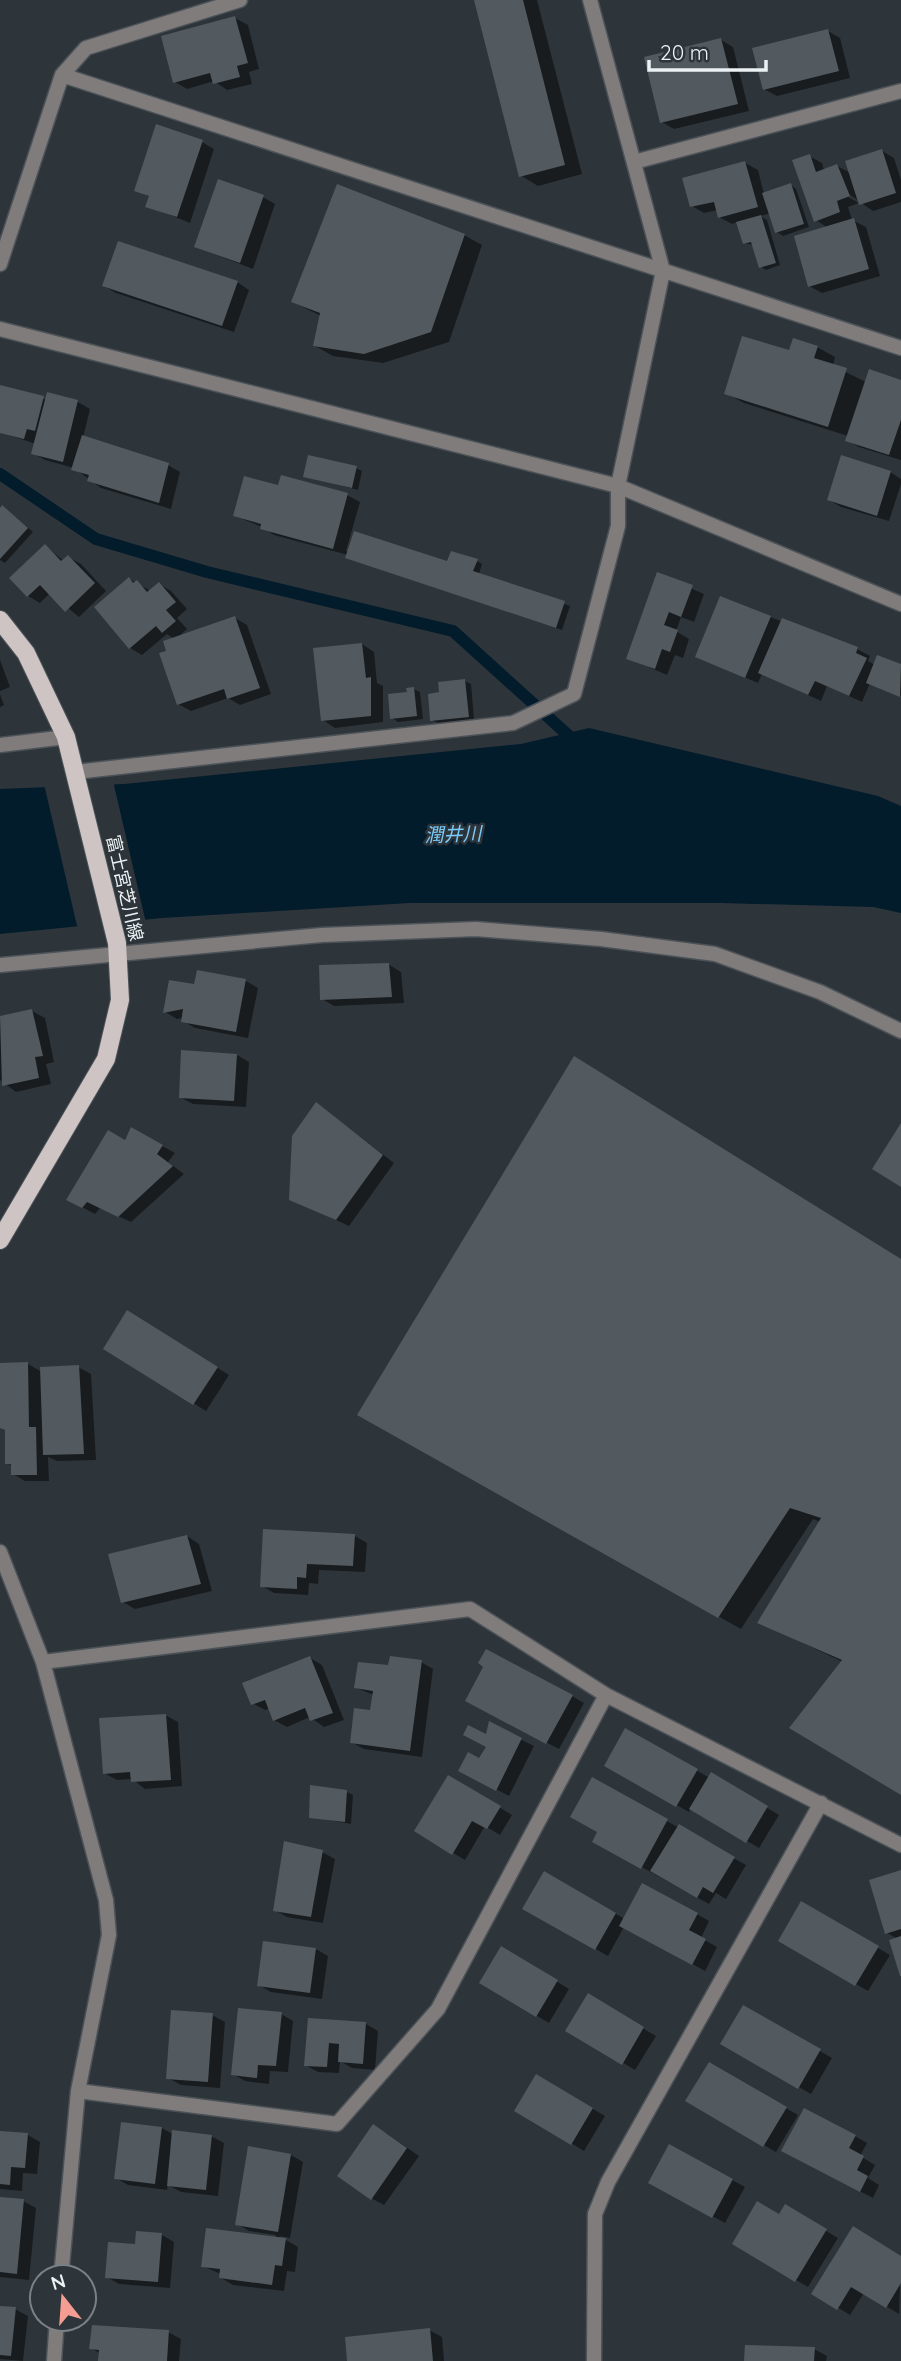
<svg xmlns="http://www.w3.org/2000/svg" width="901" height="2361" viewBox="0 0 901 2361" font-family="Quicksand,'Noto Sans JP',sans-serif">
<rect width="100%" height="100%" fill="#2e353a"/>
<path fill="#021c2c" d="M589,728L878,796L901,806V913L873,907L720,903H410L162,918L0,934V789L124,784L521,744Z"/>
<path fill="#2e353a" d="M113,781L146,923L78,930L44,784Z"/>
<path fill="#0007" d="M476,0H537L582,174L538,186L520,175Z
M235,18L248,25L259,69L249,72L252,84L227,90L214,81L187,89L175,82Z
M828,31L840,38L850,78L777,96L764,89Z
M721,40L733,47L749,111L674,129L662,122Z
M202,142L214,149L190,223L148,206L150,197L137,190Z
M882,151L894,158L901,180V202L873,211L843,190L841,193L859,203L848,207L852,220L866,227L880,276L822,293L809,286L828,228L816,220L809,156L822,163L824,170L837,166L851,173Z
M745,163L758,170L764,194L791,185L796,189L809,227L783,236L777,232L771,213L760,216L767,220L780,265L766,270L760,266L754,245L744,243L738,222L732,224L719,217L718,210L704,213L692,206Z
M263,197L275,204L253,269L196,247Z
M464,235L482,245L449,342L383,363L333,356L315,346L321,316L293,302Z
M237,282L249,290L234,332L116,293L104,286Z
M817,347L835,357L833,366L866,382H901V460L859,447L847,440L848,436L744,403L726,393L790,353Z
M0,387L47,400L48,394L78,402L90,409L83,438L168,465L180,472L171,509L101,488L74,468L45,460L33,453L36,444L0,432Z
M356,468L362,471L358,490L305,476Z
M890,472L901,479V484L889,521L841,507L829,500Z
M279,487L347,495L360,502L346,551L448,563L477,561L482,564L479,574L570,606L562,630L353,560L348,555L274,535L262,527L235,516Z
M3,507L33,532L5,563L0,560V510Z
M45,546L64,561L68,557L81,564L106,591L79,617L50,593L40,603L28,596Z
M658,574L704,594L694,622L681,617L676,631L689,639L683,658L675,655L667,675L628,658Z
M129,579L151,591L159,584L171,591L187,609L177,618L187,629L177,638L235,618L247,625L271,694L240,705L228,698L191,711L178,704L169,652L174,639L167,634L142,655L130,648Z
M770,617L857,649L870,656L868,661L875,665L878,657L901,666V696L870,683L862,702L827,686L821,701L762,674L758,683L697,657Z
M362,644L374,652L377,683L383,686V722L335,728L323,720Z
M0,660L10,687L0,691Z
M465,681L471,684L474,719L438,723L432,720L441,694Z
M414,689L420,692L423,719L398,722L392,718Z
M0,694L4,705L0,707Z
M388,964L401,972L404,1003L334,1006L322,999Z
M246,981L258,988L248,1038L195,1028L183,1021V1018L177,1019L165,1012L195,986Z
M32,1011L45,1018L54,1062L46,1064L51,1084L16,1092L0,1080V1018Z
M237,1055L249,1062L246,1107L193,1104L180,1097Z
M317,1104L394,1163L349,1226L291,1199Z
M132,1129L175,1153L168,1162L184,1174L131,1222L100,1208L95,1214L80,1206Z
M901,1260V1793L843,1662L759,1622L820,1522L813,1519L741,1629L360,1415Z
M140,1319L229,1375L206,1411L105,1348Z
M28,1364L42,1372L78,1367L91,1374L96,1460L57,1461L48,1457L49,1481H25L13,1474V1466L7,1463L6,1431L0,1427V1365Z
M187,1536L199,1544L212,1591L135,1609L123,1602Z
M355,1536L367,1543L365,1572L319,1570L318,1584L309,1583L308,1595L274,1593L262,1586Z
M310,1658L322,1665L344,1720L324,1727L310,1717L287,1727L274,1720L270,1708L265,1710L252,1703Z
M421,1662L433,1669L422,1757L364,1749L351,1742L372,1712L374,1695L356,1688L390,1667Z
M572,1696L584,1703L559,1749L479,1707Z
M165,1715L178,1722L182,1786L145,1789L132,1779L117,1780L104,1773Z
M490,1724L534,1746L509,1796L473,1777L488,1747Z
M626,1731L710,1778L712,1775L779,1815L759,1848L691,1808L689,1812L606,1765Z
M449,1777L512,1815L500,1835L485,1826L465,1860L416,1831Z
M593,1780L746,1865L726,1899L716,1893L709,1904L594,1841L600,1832Z
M347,1792L353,1795L351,1824L311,1817Z
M322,1852L335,1859L323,1923L287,1917L275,1910Z
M901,1872V1972L898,1939L887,1933Z
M545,1874L625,1919L697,1914L709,1921L701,1938L717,1947L705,1971L624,1927L608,1956L524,1908Z
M801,1903L890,1955L868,1991L780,1940Z
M502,1948L569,1989L549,2023L481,1983Z
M316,1949L328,1956L322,1999L271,1992L259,1985Z
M588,1996L656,2036L635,2070L568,2030Z
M744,2007L832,2058L811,2094L722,2044Z
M281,2014L293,2021L288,2072L270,2071L269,2084L245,2081L233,2074Z
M212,2015L225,2022L220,2088L181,2085L168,2078Z
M309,2020L366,2024L378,2031L375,2070L352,2068L340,2061L339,2073L318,2072L305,2065Z
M709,2064L798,2115L776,2152L688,2101Z
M537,2076L605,2116L584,2151L517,2110Z
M162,2128L174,2135L211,2136L224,2143L218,2196L181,2192L168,2185L167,2190L128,2185L116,2178Z
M0,2133L28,2135L40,2142L37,2174L23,2173L22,2191L0,2189Z
M386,2133L419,2156L384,2205L371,2198Z
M855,2136L867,2143L860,2156L875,2165L868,2178L879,2185L873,2198L795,2158Z
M670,2146L745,2187L725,2223L650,2182Z
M250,2148L291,2155L303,2162L290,2238L279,2236L298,2247L295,2272L287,2271L284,2291L233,2285L221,2278V2274L202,2266L275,2239L276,2235L249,2231L237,2224Z
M0,2199L23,2201L36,2208L29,2280L0,2277Z
M785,2207L838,2238L808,2287L734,2244L779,2217Z
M137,2233L162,2235L174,2242L170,2288L119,2284L107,2277L136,2246Z
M901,2258L899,2314L864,2293L850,2315L814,2293Z
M0,2308L15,2309L28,2316L23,2361L0,2359Z
M429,2330L442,2337L444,2361H349Z
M168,2332L181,2339L179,2361H100L101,2354L91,2348Z
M814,2349L827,2356L826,2361H746Z"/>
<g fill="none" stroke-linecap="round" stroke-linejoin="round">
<path stroke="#021c2c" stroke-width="12" d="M0,474L96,539L207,572L453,631L579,745"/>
</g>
<path fill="#525a5f" d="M474,0H523L565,165L519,177Z
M235,16L248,63L237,66L240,77L213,84L210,73L173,83L161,36Z
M828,29L839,71L763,90L752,48Z
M721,38L738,104L660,123L644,57Z
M156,124L203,140L177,217L145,207L149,196L134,191Z
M882,149L896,193L859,205L845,161Z
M810,154L816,172L837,164L850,196L837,201L840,212L814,222L792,160Z
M745,161L758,207L718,218L714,202L690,207L682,178Z
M218,179L264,195L240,263L194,247Z
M791,183L804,224L775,233L762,193Z
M337,184L465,234L431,332L364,354L313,346L320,313L291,302Z
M761,215L776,263L759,268L751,242L743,244L736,222Z
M854,218L869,269L808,287L794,236Z
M118,241L238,281L222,326L102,286Z
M742,336L789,350L793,338L818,346L814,358L847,368L828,427L724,394Z
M869,369L901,380V420L889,455L845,441Z
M0,385L44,396L35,431L27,429L24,439L0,433Z
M47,392L78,400L63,462L31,454Z
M82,435L169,463L159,503L87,481L89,475L71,470Z
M308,455L357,466L352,488L303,477Z
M841,455L891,471L877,516L827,500Z
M281,475L348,493L333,549L260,529L261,524L233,516L244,476L278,485Z
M2,505L28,528L0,559V508Z
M354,531L447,561L451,551L478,559L473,571L565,601L556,628L345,558Z
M45,544L61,561L68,555L95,583L65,612L40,585L27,597L9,578Z
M657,572L693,585L681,617L669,612L664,625L678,630L670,652L662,649L655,669L626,659Z
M129,577L133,583L137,580L147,592L159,582L176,602L166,610L176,621L162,633L156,626L129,649L94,607Z
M720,596L771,616L745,678L695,657Z
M235,616L260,688L227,699L224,689L177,705L159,653L166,651L163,641Z
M782,618L858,647L856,653L867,658L849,696L815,681L808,695L758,673Z
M362,643L366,678L371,677V716L321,721L313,648Z
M877,655L901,664L900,697L866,683Z
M465,679L469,717L430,721L428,694L439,692L438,682Z
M414,687L417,716L390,719L388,694L407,692L406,688Z
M389,963L392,997L320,1000L319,965Z
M197,970L246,979L236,1032L181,1022L183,1009L163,1013L169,980L194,984Z
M32,1009L43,1056L35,1057L39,1078L2,1086L0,1016Z
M181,1050L237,1054L234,1101L179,1098Z
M574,1056L901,1259V1795L789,1728L842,1660L757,1623L821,1518L790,1508L718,1618L357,1415Z
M316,1102L383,1155L336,1220L289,1200L292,1136Z
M901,1123V1187L872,1169Z
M131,1127L163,1145L157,1154L173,1166L118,1217L87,1202L82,1208L66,1200L108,1130L125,1140Z
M127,1310L218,1367L193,1405L103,1349Z
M28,1362L29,1427H36L37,1475H11V1464H5V1430L0,1428V1363Z
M79,1365L84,1454L43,1455L40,1367Z
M263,1529L355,1534L353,1566L307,1564L306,1578L297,1577V1589L260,1587Z
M187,1535L201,1584L121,1603L108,1554Z
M486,1649L573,1695L546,1744L465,1701L483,1667L478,1663Z
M310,1656L333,1713L310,1721L305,1708L273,1721L265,1700L251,1705L242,1683Z
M390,1656L422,1660L410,1751L350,1743L354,1708L370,1710L373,1691L354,1688L358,1662L388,1665Z
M166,1714L171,1780L131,1782L130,1772L103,1774L99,1718Z
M489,1721L522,1738L496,1791L458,1771L468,1752L479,1758L486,1747L463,1735L468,1725L486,1734Z
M625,1728L698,1769L676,1807L604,1766Z
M711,1772L768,1806L746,1843L689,1809Z
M448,1775L501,1806L487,1829L472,1821L452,1855L414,1831Z
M592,1777L668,1819L641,1869L592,1842L597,1832L570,1817Z
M310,1785L347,1790L345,1822L309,1818Z
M679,1824L735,1857L713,1893L703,1887L697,1898L650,1871Z
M284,1841L323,1850L311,1917L273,1911Z
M901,1870V1929L885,1934L869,1880Z
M544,1871L616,1913L595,1950L522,1909Z
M642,1883L698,1913L689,1930L706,1939L692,1965L619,1926Z
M801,1901L879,1946L855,1986L778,1941Z
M901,1936V1976H900L889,1940Z
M263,1941L316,1948L310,1993L257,1986Z
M501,1946L558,1980L536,2017L479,1983Z
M588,1993L644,2027L622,2065L565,2031Z
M743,2005L821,2049L798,2089L720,2044Z
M238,2008L282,2012L276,2066L258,2065L257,2078L231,2075Z
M171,2010L213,2013L208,2082L166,2079Z
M308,2018L366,2022L363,2064L338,2062L339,2044L329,2043L327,2067L304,2066Z
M709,2062L787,2107L763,2147L685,2101Z
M536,2074L593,2108L571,2145L514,2111Z
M804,2108L856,2135L849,2148L864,2156L857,2170L868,2176L860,2192L781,2151Z
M121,2122L162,2127L155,2184L114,2179Z
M373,2124L407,2148L371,2200L337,2176Z
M172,2130L212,2135L206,2190L167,2186Z
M0,2131L28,2133L25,2168L11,2167L10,2185L0,2184Z
M669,2144L733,2179L712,2218L648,2183Z
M248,2146L291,2154L278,2232L235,2225Z
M0,2197L24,2199L17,2274L0,2272Z
M757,2201L779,2214L785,2204L827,2229L795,2282L732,2244Z
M853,2226L901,2256V2283L886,2308L851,2287L837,2310L811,2294Z
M206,2228L286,2238L282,2266L275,2265L272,2285L219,2278L220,2269L201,2267Z
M136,2231L162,2233L158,2282L105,2278L108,2242L135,2244Z
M0,2306L16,2307L11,2356L0,2355Z
M92,2325L169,2330L167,2361H98L99,2350L89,2349Z
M430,2328L433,2361H347L345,2337Z
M745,2345L815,2347L814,2361H744Z"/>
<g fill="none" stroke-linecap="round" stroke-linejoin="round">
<defs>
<path id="minor" d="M62,75L901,348
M634,162L901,91
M0,264L62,75L86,48L240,0
M75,772L513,723L574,694L618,526V486
M0,965L322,935L476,929L601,939L715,954L820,992L901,1031
M0,1552L43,1662L106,1900L109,1935L78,2091L61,2277
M43,1662L470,1609L606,1695L901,1845
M78,2091L337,2124L438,2009L606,1695
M54,2361L57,2319
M594,2361L595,2214L608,2182L821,1803"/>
<path id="tertiary" d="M590,0L663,271L618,486
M0,329L618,486L901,604
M0,745L66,737"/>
<path id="primary" d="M0,620L26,653L66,737L117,943L120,1000L106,1059L0,1240"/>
</defs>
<use href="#minor" stroke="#4c5358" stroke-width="17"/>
<use href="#tertiary" stroke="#4c5358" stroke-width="17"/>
<use href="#primary" stroke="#4c5358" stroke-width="20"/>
<use href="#minor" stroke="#817c7c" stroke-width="14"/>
<use href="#tertiary" stroke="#817c7c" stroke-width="14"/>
<use href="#primary" stroke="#cec4c3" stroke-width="18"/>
</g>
<g text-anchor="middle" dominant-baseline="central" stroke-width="5" stroke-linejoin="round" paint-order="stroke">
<g font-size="18" fill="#ecf1f4" stroke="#2e353a">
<text transform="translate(125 888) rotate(77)">富士宮芝川線</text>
</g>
<g font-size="19" font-style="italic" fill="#7acafa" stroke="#2e353a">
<text transform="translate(453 834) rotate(-2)">潤井川</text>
</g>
</g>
<g transform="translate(63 2298) rotate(343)"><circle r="33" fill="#2e353a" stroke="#7a8084" stroke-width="2"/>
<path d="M0-5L12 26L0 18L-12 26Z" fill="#f59c93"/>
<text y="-10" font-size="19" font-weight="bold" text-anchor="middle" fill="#ecf1f4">N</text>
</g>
<path d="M649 60v10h117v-10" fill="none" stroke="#ecf1f4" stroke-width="3.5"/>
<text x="660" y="60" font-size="21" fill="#ecf1f4" stroke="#2e353a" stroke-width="5" paint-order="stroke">20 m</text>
</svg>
